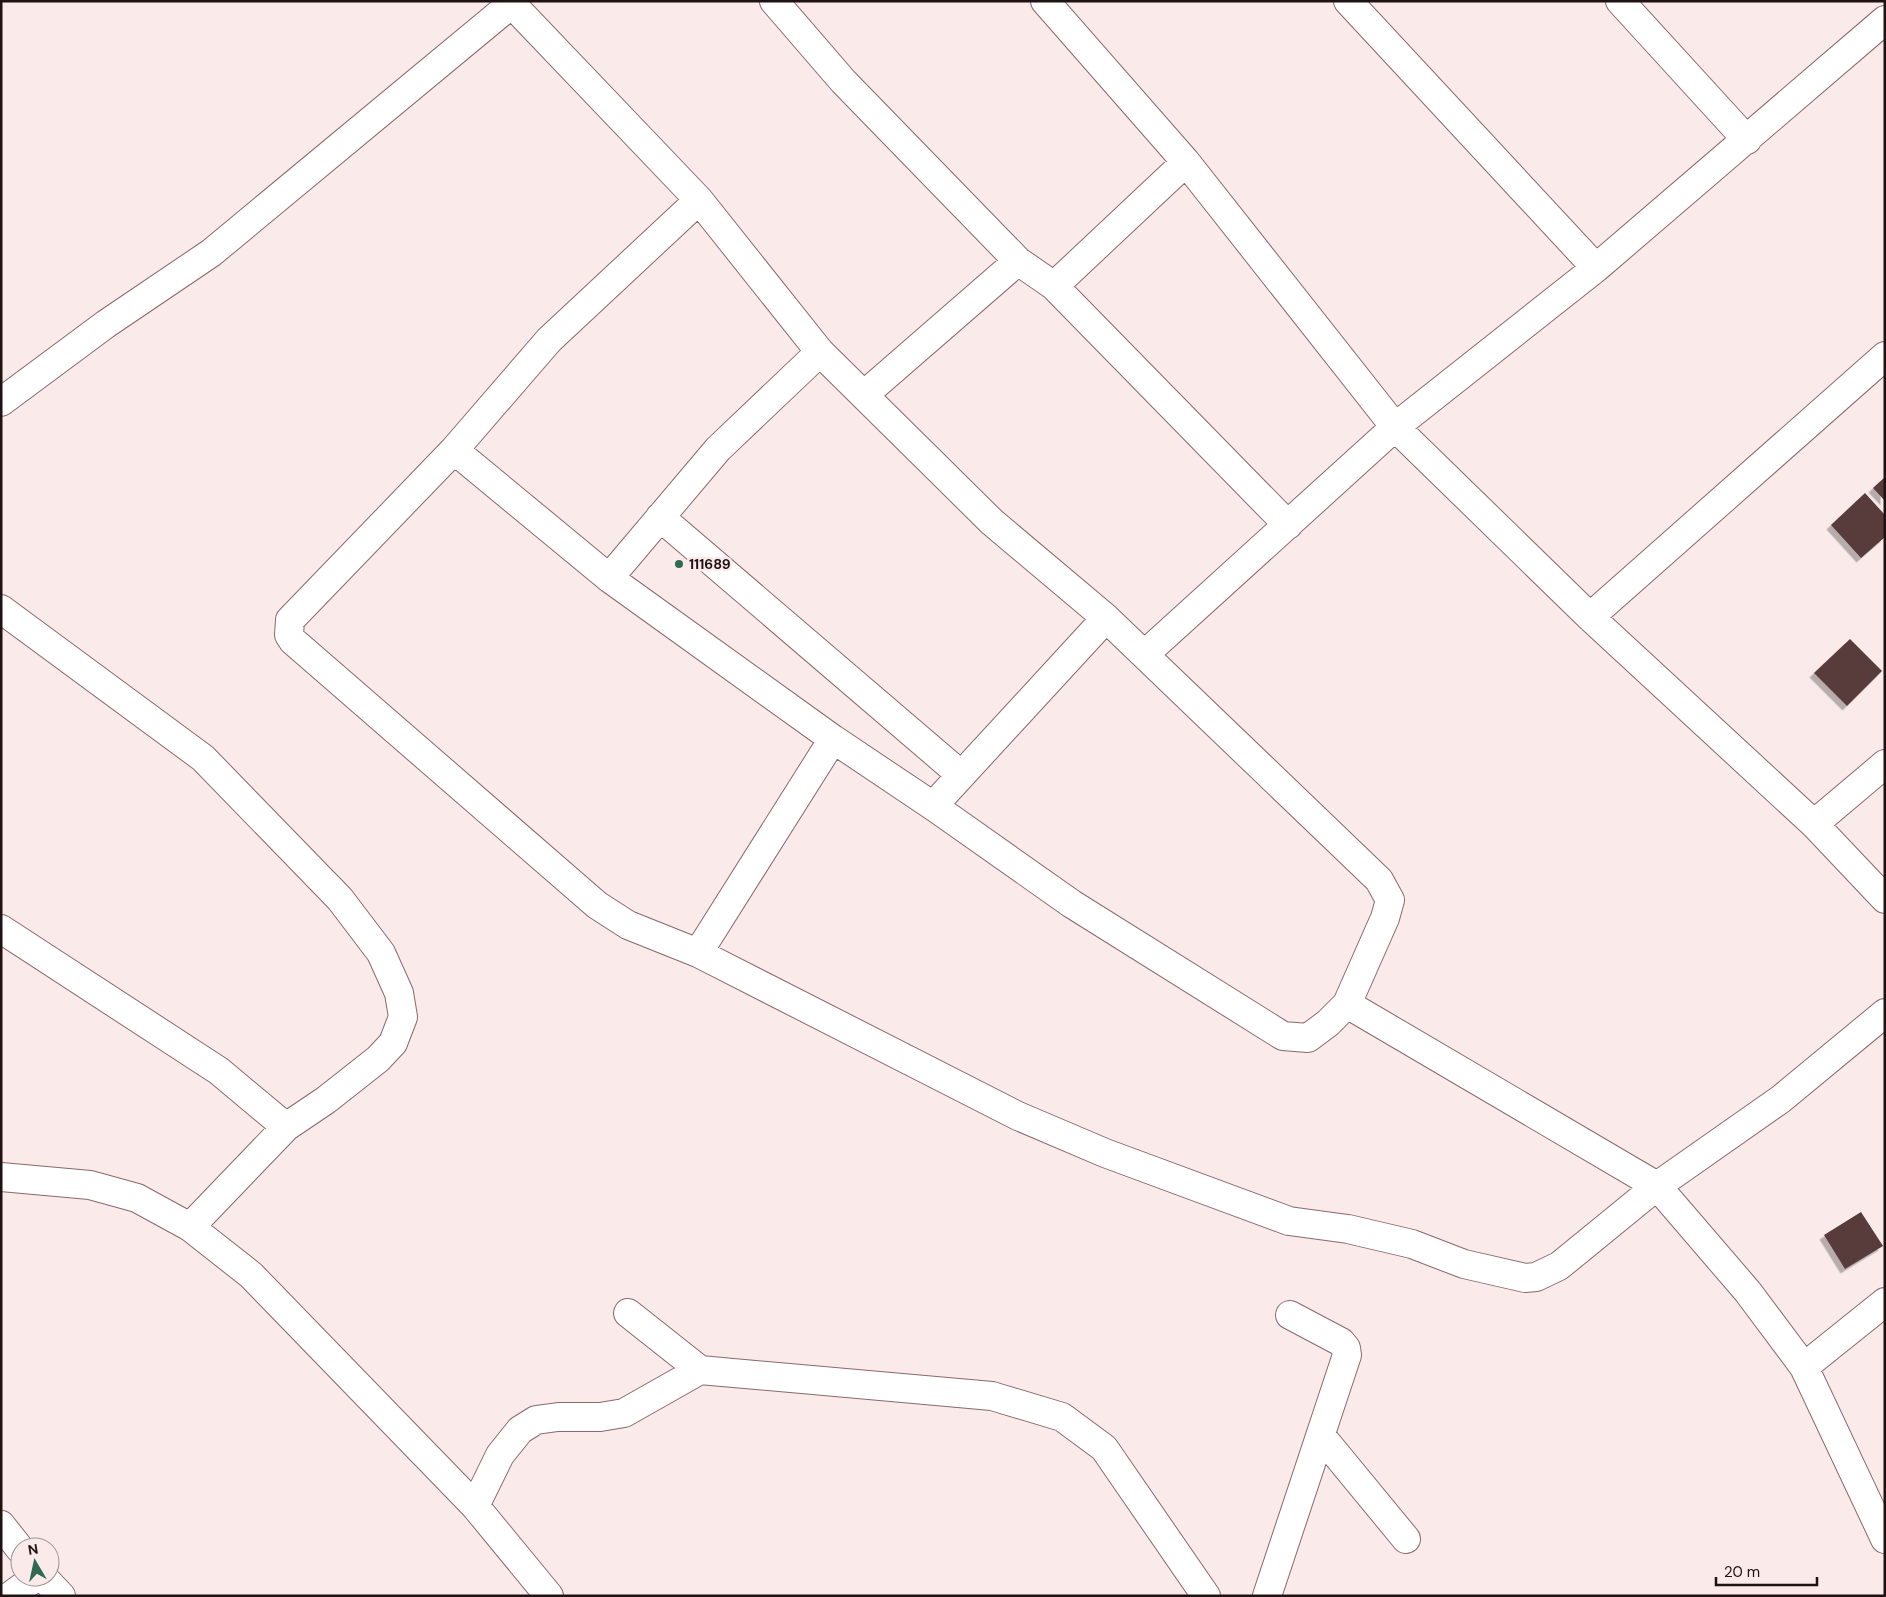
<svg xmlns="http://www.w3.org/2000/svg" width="1886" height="1597" viewBox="0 0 1886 1597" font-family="'DM Sans',sans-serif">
<defs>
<filter id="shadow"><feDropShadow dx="-4.5" dy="4.5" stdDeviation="0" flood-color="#0004"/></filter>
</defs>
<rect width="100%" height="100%" fill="#faeaea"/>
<path fill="#583a3b" filter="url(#shadow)" d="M1885,477V501L1873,488Z
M1865,493L1885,515V537L1861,558L1831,525Z
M1850,639L1882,671L1847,706L1814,673Z
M1861,1212L1883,1246L1845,1269L1824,1235Z"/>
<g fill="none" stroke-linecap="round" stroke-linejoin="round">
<defs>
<path id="minor" d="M774,1L843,81L1018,261L1054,286L1288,525
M1045,1L1186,162L1395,427L1590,617L1814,824L1885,899
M1348,1L1596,268
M1620,1L1747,140
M699,200L549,340L454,450L290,620L289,635L293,641L597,905L628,925L698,953L1018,1116L1105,1153L1289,1221L1348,1229L1412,1244L1464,1264L1525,1278L1536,1277L1559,1266L1657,1186L1781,1099L1885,1013
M1054,286L1186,162
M865,394L1018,261
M1,402L106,324L211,253L515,1
M454,450L609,578L833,739L933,806L1072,904L1283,1036L1308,1038L1328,1023L1347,1004L1385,918L1390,900L1379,880L1106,618L992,522L820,352L699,200L509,1
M660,517L960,774
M609,578L718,449L820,352
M1,609L203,758L340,899L381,953L399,993L403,1017L393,1043L378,1059L326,1100L286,1127L190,1227
M1590,617L1885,356
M1145,654L1395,427L1596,268L1885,20
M933,806L1106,618
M1814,824L1885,764
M1,929L219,1071L286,1127
M698,953L833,739
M1347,1004L1657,1186L1748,1292L1804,1367L1885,1539
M1,1177L90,1185L137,1198L190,1227L251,1275L475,1506L549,1596
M628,1313L700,1370
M1804,1367L1885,1302
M1322,1437L1406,1539
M475,1506L500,1455L520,1430L536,1420L558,1417H600L624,1413L700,1370L992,1396L1062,1417L1104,1448L1206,1596
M1,1525L20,1549
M43,1577L61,1596
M10,1596L36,1577
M1267,1596L1347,1355L1346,1348L1341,1342L1290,1315"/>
</defs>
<use href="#minor" stroke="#8b696a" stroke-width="30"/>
<use href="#minor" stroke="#fff" stroke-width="28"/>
</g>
<circle fill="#2e6a54" stroke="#faeaea" stroke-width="2" cx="679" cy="564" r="5"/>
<g text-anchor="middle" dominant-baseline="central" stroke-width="5" stroke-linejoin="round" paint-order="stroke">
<g font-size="14" font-weight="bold" fill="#1f1213" stroke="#faeaea" text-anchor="start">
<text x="689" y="564">111689</text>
</g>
</g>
<rect width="1886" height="1597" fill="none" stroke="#1f1213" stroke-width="5"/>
<g transform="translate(35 1562) rotate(351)"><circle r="24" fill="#faeaea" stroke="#a29494"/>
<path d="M0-4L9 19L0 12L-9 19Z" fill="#2e6a54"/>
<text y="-8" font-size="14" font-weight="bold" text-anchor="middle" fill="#1f1213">N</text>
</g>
<path d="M1716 1577v8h101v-8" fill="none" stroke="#1f1213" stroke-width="2.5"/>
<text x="1724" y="1577" font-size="15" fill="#1f1213" stroke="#faeaea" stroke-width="4" paint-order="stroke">20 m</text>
</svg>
